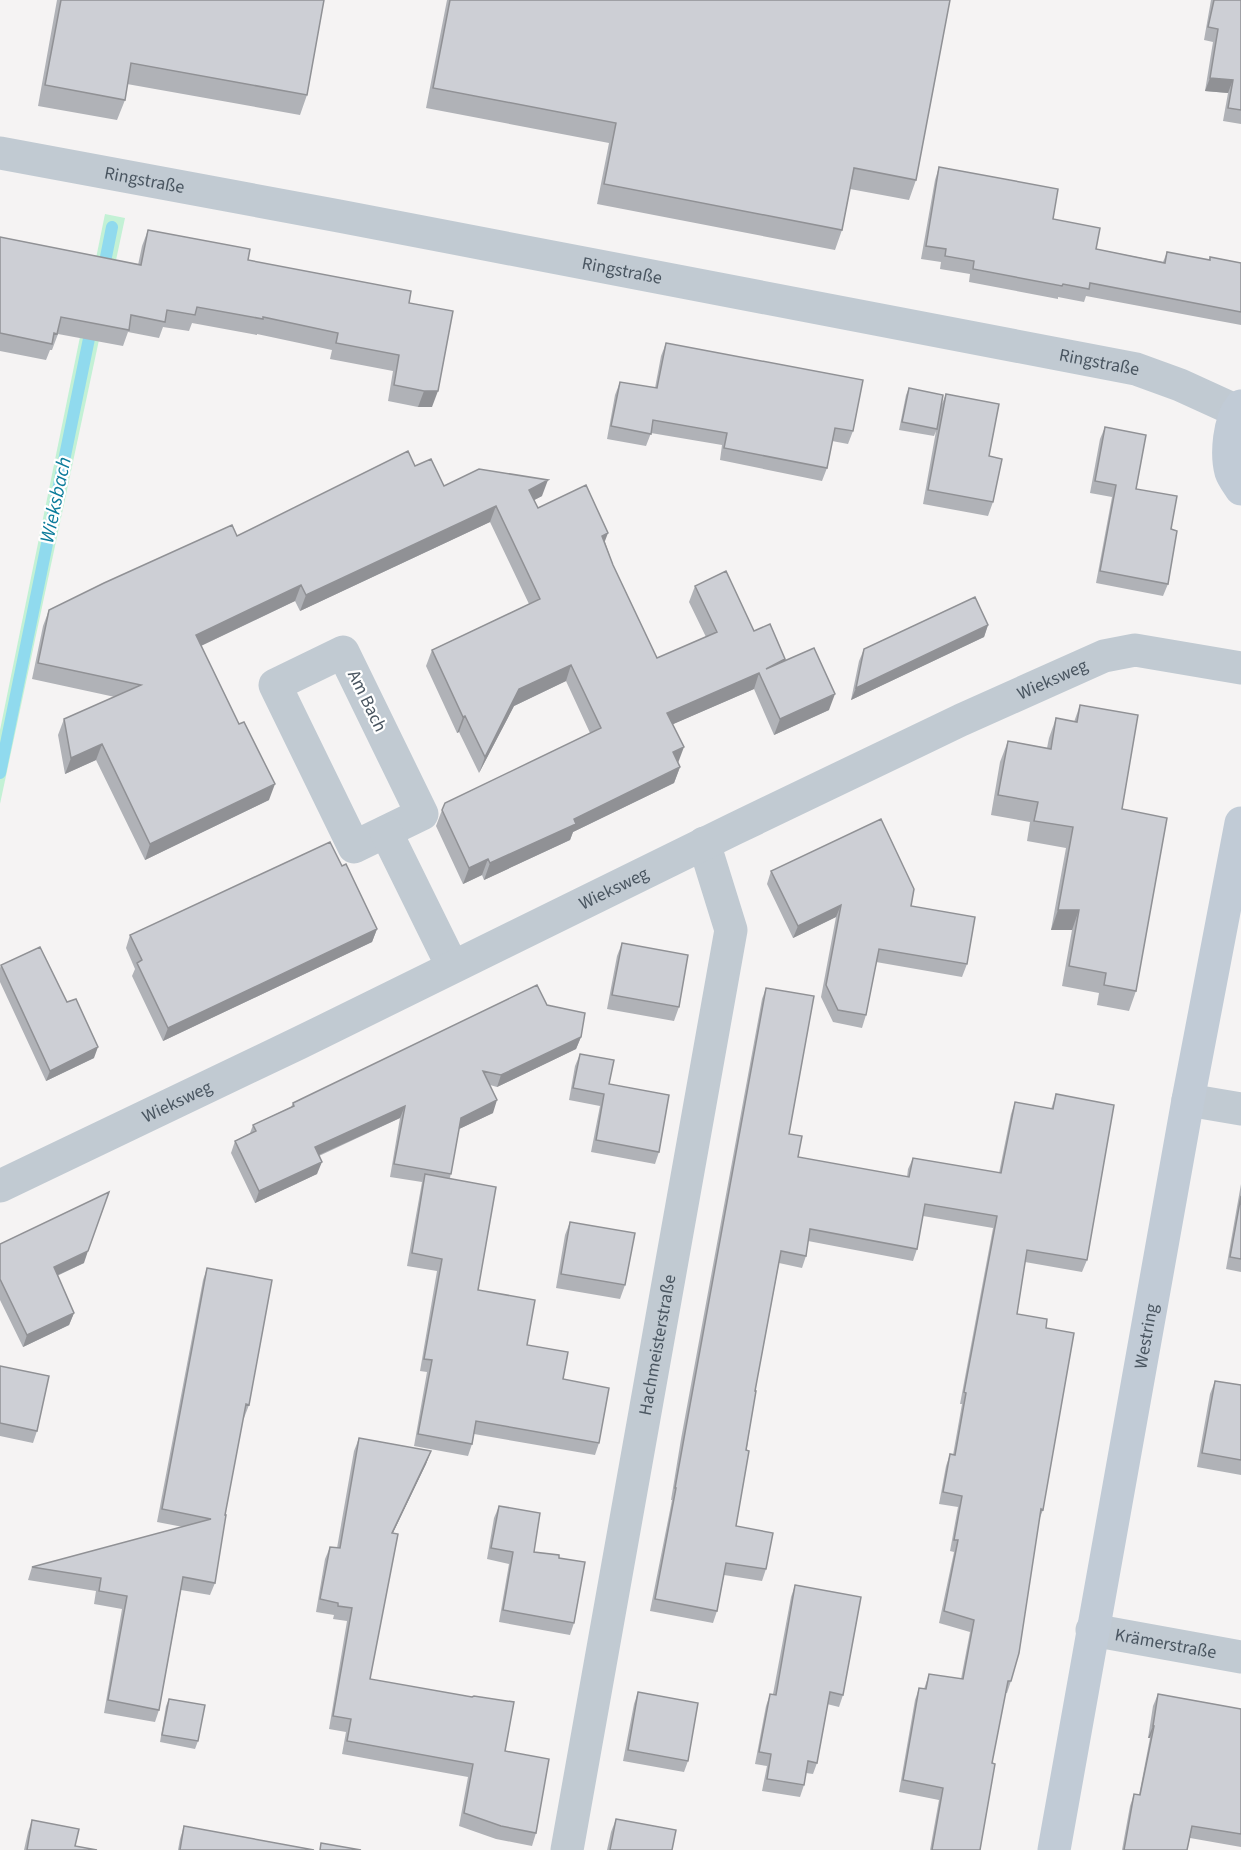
<svg xmlns="http://www.w3.org/2000/svg" width="1241" height="1850" viewBox="0 0 1241 1850" font-family="'Source Sans 3',sans-serif">
<rect width="100%" height="100%" fill="#f5f3f3"/>
<path fill="#c3f1d5" d="M105,214L125,218L0,804V730Z"/>
<g fill="none" stroke-linecap="round" stroke-linejoin="round">
<path stroke="#90daee" stroke-width="12" d="M103,272L112,227
M0,773L92,324"/>
<g stroke="#c1cad2" stroke-width="33">
<path id="s1" d="M0,153L339,216L1136,369L1180,385L1237,411"/>
<path d="M343,652L422,814L354,847L275,685Z"/>
<path d="M386,832L452,966"/>
<path d="M1188,1100L1241,1109"/>
<path id="s2" d="M1092,1630L1241,1657"/>
<path id="s3" d="M567,1850L731,930L704,843"/>
</g>
<path stroke="#c1cad2" stroke-width="33" id="s4" d="M0,1186L299,1043L734,829L961,720L1104,656L1135,650L1241,668"/>
<g stroke="#c1cbd6" stroke-width="33">
<path d="M1241,406C1229,421 1226,454 1231,472C1233,478 1238,484 1241,489"/>
<path id="s5" d="M1054,1850L1188,1100L1241,823"/>
</g>
</g>
<path fill="#b0b2b7" d="M57,0H324L307,95L300,115L127,84L125,100L117,120L38,106Z
M447,0H950L916,180L909,200L850,189L842,230L835,250L597,204L609,143L426,108Z
M1211,0H1241V124L1223,121L1228,93L1205,91L1213,42L1204,40Z
M939,167L1053,219L1096,249L1163,262L1167,252L1209,260L1210,257L1241,263V325L1086,296L1084,302L1058,297V299L969,282L970,274L940,269L941,262L921,259L935,180Z
M148,230L248,260L409,303L432,407H418L388,401L393,371L330,359L332,350L257,334V335L192,323L189,331L163,327L159,338L128,332L123,346L58,334L52,350H50L46,360L0,351V237L138,265L142,246Z
M666,343L853,431L848,444L832,441L827,468L822,481L720,460L722,445L651,433L646,446L607,439L615,395L620,382L655,388L661,356Z
M909,388L941,406L946,394L989,456L993,502L988,516L923,504L936,431L934,436L899,430L906,395Z
M1105,427L1136,489L1171,529L1168,584L1163,596L1096,583L1112,497L1090,493L1100,439Z
M415,466L444,486L542,496L534,500L538,508L605,542L613,565L657,658L706,637L689,602L695,586L754,631L785,659L784,661L829,710L774,735L754,689L673,724L678,763L680,767L674,783L573,832L570,840L484,880L482,875L463,884L436,826L442,810L590,733L566,681L514,706L479,773L459,732L457,733L426,666L432,650L529,604L490,522L300,611L295,601L201,646L269,800L145,860L96,760L65,774L58,735L64,719L115,697L32,679L43,626L49,610Z
M988,625L984,637L851,700L859,661L864,649Z
M1080,705L1122,809L1136,991L1129,1011L1097,1005L1099,993L1062,986L1072,930H1051L1066,848L1027,841L1030,822L991,815L1000,762L1008,741L1047,748L1049,738L1056,718L1074,722Z
M342,866L377,929L372,942L163,1041L132,976L135,969L126,948L130,935Z
M771,871L911,906L967,964L962,977L876,962L866,1015L862,1028L833,1022L821,997L836,917L793,938L767,884Z
M622,943L679,1007L674,1021L607,1009L617,956Z
M1,965L94,1058L46,1081L0,982V968Z
M766,988L789,1134L798,1157L907,1177L908,1169L913,1158L999,1173L1011,1114L1015,1102L1051,1109L1056,1094L1087,1260L1082,1272L1025,1262L1017,1314L1046,1328L1043,1510L1039,1520L1011,1681L1007,1693H1005L992,1763L980,1850H930L939,1800L899,1792L915,1700L919,1688L924,1689L929,1674L961,1679L970,1632L939,1623L954,1552L950,1551L958,1507L939,1504L946,1466L950,1454L953,1455L962,1404H960L993,1228L923,1216L917,1249L913,1261L808,1241L806,1256L802,1268L779,1263L755,1391L736,1526L766,1569L762,1581L724,1575L717,1611L713,1623L650,1611L672,1500H671L681,1439L762,999Z
M547,1005L581,1037L576,1049L497,1087L490,1085L493,1113L459,1129L450,1178L478,1290L527,1345L563,1379L599,1443L595,1455L474,1434L472,1444L468,1456L414,1446L427,1372L420,1371L437,1271L407,1266L422,1182L390,1177L400,1118L319,1156L317,1174L255,1203L231,1153L235,1141L250,1133L253,1125L291,1107L293,1103Z
M580,1054L609,1084L659,1152L655,1164L591,1152L600,1106L569,1100L575,1066Z
M1241,1184V1272L1226,1269Z
M570,1222L625,1285L620,1299L556,1288L565,1235Z
M0,1244L84,1263L57,1276L74,1313L69,1325L23,1347L0,1300Z
M207,1268L249,1405L244,1418L243,1417L225,1515L215,1583L210,1595L181,1590L159,1710L155,1722L104,1713L122,1609L94,1604L96,1591L28,1580L32,1567L183,1527L157,1522L203,1280Z
M0,1366L37,1431L33,1443L0,1436Z
M1215,1381L1241,1385V1475L1197,1467L1210,1394Z
M359,1438L431,1451L426,1464L393,1533L370,1679L505,1751L536,1833L532,1846L496,1839L459,1826L468,1777L342,1754L346,1732L329,1729L347,1621L333,1619L334,1615L316,1612L325,1559L330,1547L337,1548L354,1451Z
M499,1506L534,1552L559,1558L574,1623L570,1635L499,1622L509,1564L487,1559L494,1518Z
M795,1585L843,1695L839,1707L827,1704L817,1763L813,1774L806,1773L804,1785L800,1797L762,1791L767,1766L755,1764L766,1706L770,1694H773L791,1597Z
M638,1692L688,1761L684,1772L623,1761L634,1704Z
M1158,1694L1241,1709V1847L1190,1838L1187,1850H1122L1130,1806L1134,1794L1139,1795L1150,1738H1148L1153,1706Z
M169,1699L198,1741L195,1749L160,1742L166,1706Z
M616,1819L672,1850H607L611,1832Z
M32,1820L75,1846L97,1850H24L28,1832Z
M184,1826L314,1850H178L180,1839Z"/>
<path fill="#909195" d="M1210,78L1233,80L1228,93L1205,91Z
M424,391H438L432,407H418Z
M548,480L542,496L523,506L529,490Z
M496,506L490,522L300,611L306,595Z
M608,533L602,549V536Z
M301,585L295,601L190,651L196,635Z
M988,625L984,637L851,700L856,688Z
M571,665L566,681L514,706L479,773L485,757L519,689Z
M759,673L754,689L662,729L667,713Z
M835,694L829,710L774,735L780,719Z
M465,716L459,732L457,733L463,717Z
M102,744L96,760L65,774L71,758Z
M684,747L678,763L673,752Z
M680,767L674,783L573,832L570,840L484,880L490,863L574,819Z
M275,784L269,800L145,860L150,844Z
M488,859L482,875L463,884L469,868Z
M841,905L836,917L793,938L798,926Z
M1058,910H1079L1072,930H1051Z
M377,929L372,942L163,1041L168,1028Z
M581,1037L576,1049L497,1087L501,1075Z
M98,1047L94,1058L46,1081L50,1071Z
M497,1100L493,1113L457,1130L461,1118Z
M405,1106L400,1118L310,1159L315,1147Z
M322,1162L317,1174L255,1203L259,1191Z
M88,1251L84,1263L49,1279L54,1267Z
M74,1313L69,1325L23,1347L27,1335Z
M431,1451L426,1464L387,1545L392,1533Z
M1153,1726H1154L1150,1738H1148Z"/>
<path fill="#cdcfd5" stroke="#909195" stroke-width="1.5" d="M61,0H324L307,95L131,63L125,100L45,85Z
M450,0H950L916,180L854,168L842,230L604,184L616,123L433,88Z
M1214,0H1241V110L1228,108L1233,80L1210,78L1218,29L1208,27Z
M939,167L1058,189L1053,219L1100,228L1096,249L1165,263L1167,252L1210,260V257L1241,263V312L1090,283L1089,289L1063,284L1062,286L973,269L974,261L945,256L946,249L926,246Z
M148,230L250,249L248,260L411,291L409,303L453,311L438,391H424L394,385L399,355L336,343L338,333L263,317V319L197,307L195,315L167,310L165,322L131,315L129,330L61,317L57,334L54,333L52,344L0,333V237L141,265Z
M666,343L863,380L853,431L835,428L827,468L724,448L727,433L653,420L651,434L611,426L620,382L657,388Z
M909,388L943,395L937,429L902,422Z
M946,394L999,404L989,456L1002,459L993,502L928,490Z
M1105,427L1146,435L1136,489L1177,496L1171,529L1177,531L1168,584L1100,571L1116,485L1095,481Z
M408,451L415,466L431,459L444,486L479,469L548,480L529,490L538,508L586,485L608,533L602,536L613,565L657,658L717,632L695,586L726,571L754,631L770,624L785,659L766,669L814,648L835,694L780,719L759,673L667,713L684,747L673,752L680,767L574,819L576,824L490,863L488,859L469,868L442,810L445,803L601,728L571,665L519,689L485,757L465,716L463,717L432,650L540,599L496,506L306,595L301,585L196,635L239,724L244,722L275,784L150,844L102,744L71,758L64,719L141,685L38,663L49,610L104,583L232,525L237,536Z
M975,597L988,625L856,688L864,649Z
M1080,705L1138,715L1122,809L1167,818L1136,991L1104,985L1106,973L1069,966L1079,910H1058L1073,827L1034,821L1038,802L998,795L1008,741L1051,749L1056,718L1077,722Z
M881,819L914,889L911,906L975,917L967,964L879,949L866,1015L838,1010L826,985L841,905L798,926L771,871Z
M330,842L342,866L346,864L377,929L168,1028L137,963L142,960L130,935Z
M622,943L688,955L679,1007L612,995Z
M40,947L67,1002L76,999L98,1047L50,1071L1,965Z
M537,985L547,1005L585,1013L581,1037L501,1075L483,1071L497,1100L461,1118L451,1174L394,1164L405,1106L315,1147L322,1162L259,1191L235,1141L256,1131L253,1125L294,1106L293,1103Z
M766,988L814,996L789,1134L802,1136L798,1157L909,1177L913,1158L1001,1173L1015,1102L1053,1109L1056,1094L1114,1105L1087,1260L1027,1250L1017,1314L1047,1319L1046,1328L1074,1333L1043,1510L1041,1509L1019,1653L1011,1681H1008L992,1763L995,1764L980,1850H932L943,1788L903,1780L919,1688L926,1689L929,1674L963,1679L974,1620L944,1611L958,1540H954L962,1496L943,1492L950,1454L955,1455L966,1393L964,1392L997,1216L925,1204L917,1249L810,1229L806,1256L781,1251L755,1391H756L746,1450L749,1451L736,1526L773,1533L766,1569L726,1563L717,1611L655,1599L676,1488H675L686,1427Z
M580,1054L614,1060L609,1084L669,1095L659,1152L596,1140L604,1094L573,1088Z
M425,1174L496,1187L478,1290L535,1300L527,1345L568,1352L563,1379L609,1388L599,1443L476,1421L472,1444L418,1434L432,1360L424,1359L442,1259L412,1253Z
M109,1192L88,1251L54,1267L74,1313L27,1335L0,1279V1244Z
M1241,1196V1259L1230,1257Z
M570,1222L635,1233L625,1285L561,1274Z
M207,1268L272,1280L249,1405L246,1404L225,1515H226L215,1583L183,1577L159,1710L108,1700L127,1596L99,1591L101,1578L32,1567L211,1519L162,1509Z
M0,1366L49,1376L37,1431L0,1423Z
M1215,1381L1241,1385V1460L1202,1453Z
M359,1438L431,1451L392,1533L398,1534L370,1679L472,1697L474,1696L514,1702L505,1751L549,1759L536,1833L501,1826L464,1813L473,1764L347,1741L351,1719L333,1716L352,1608L338,1606V1603L320,1599L330,1547L340,1548Z
M499,1506L540,1513L534,1552L559,1555V1558L585,1562L574,1623L503,1610L513,1552L491,1548Z
M795,1585L861,1597L843,1695L830,1692L817,1763L808,1761L804,1785L767,1779L771,1754L759,1752L770,1694L776,1695Z
M638,1692L698,1703L688,1761L628,1750Z
M1158,1694L1241,1709V1834L1192,1826L1187,1850H1124L1134,1794L1140,1795L1154,1726H1153Z
M169,1699L205,1705L198,1741L162,1735Z
M616,1819L676,1830L672,1850H610Z
M32,1820L79,1829L75,1846L97,1850H27Z
M184,1826L314,1850H180Z
M321,1843L361,1850H320Z"/>
<g text-anchor="middle" dominant-baseline="central" stroke-width="4.5" stroke-linejoin="round" paint-order="stroke">
<g font-size="18" fill="#4a5661" stroke="#fff">
<text stroke="none"><textPath href="#s1" startOffset="147">Ringstraße</textPath></text>
<text stroke="none"><textPath href="#s1" startOffset="633">Ringstraße</textPath></text>
<text stroke="none"><textPath href="#s1" startOffset="1119">Ringstraße</textPath></text>
<text stroke="none"><textPath href="#s4" startOffset="1168">Wieksweg</textPath></text>
<text transform="translate(367 701) rotate(64)">Am Bach</text>
<text stroke="none"><textPath href="#s4" startOffset="682">Wieksweg</textPath></text>
<text stroke="none"><textPath href="#s4" startOffset="196">Wieksweg</textPath></text>
<text stroke="none"><textPath href="#s5" startOffset="522">Westring</textPath></text>
<text stroke="none"><textPath href="#s3" startOffset="513">Hachmeisterstraße</textPath></text>
<text stroke="none"><textPath href="#s2" startOffset="75">Krämerstraße</textPath></text>
</g>
<g font-size="20" font-style="italic" fill="#0c7c9b" stroke="#fff">
<text transform="translate(56 500) rotate(-78)">Wieksbach</text>
</g>
</g>
</svg>
